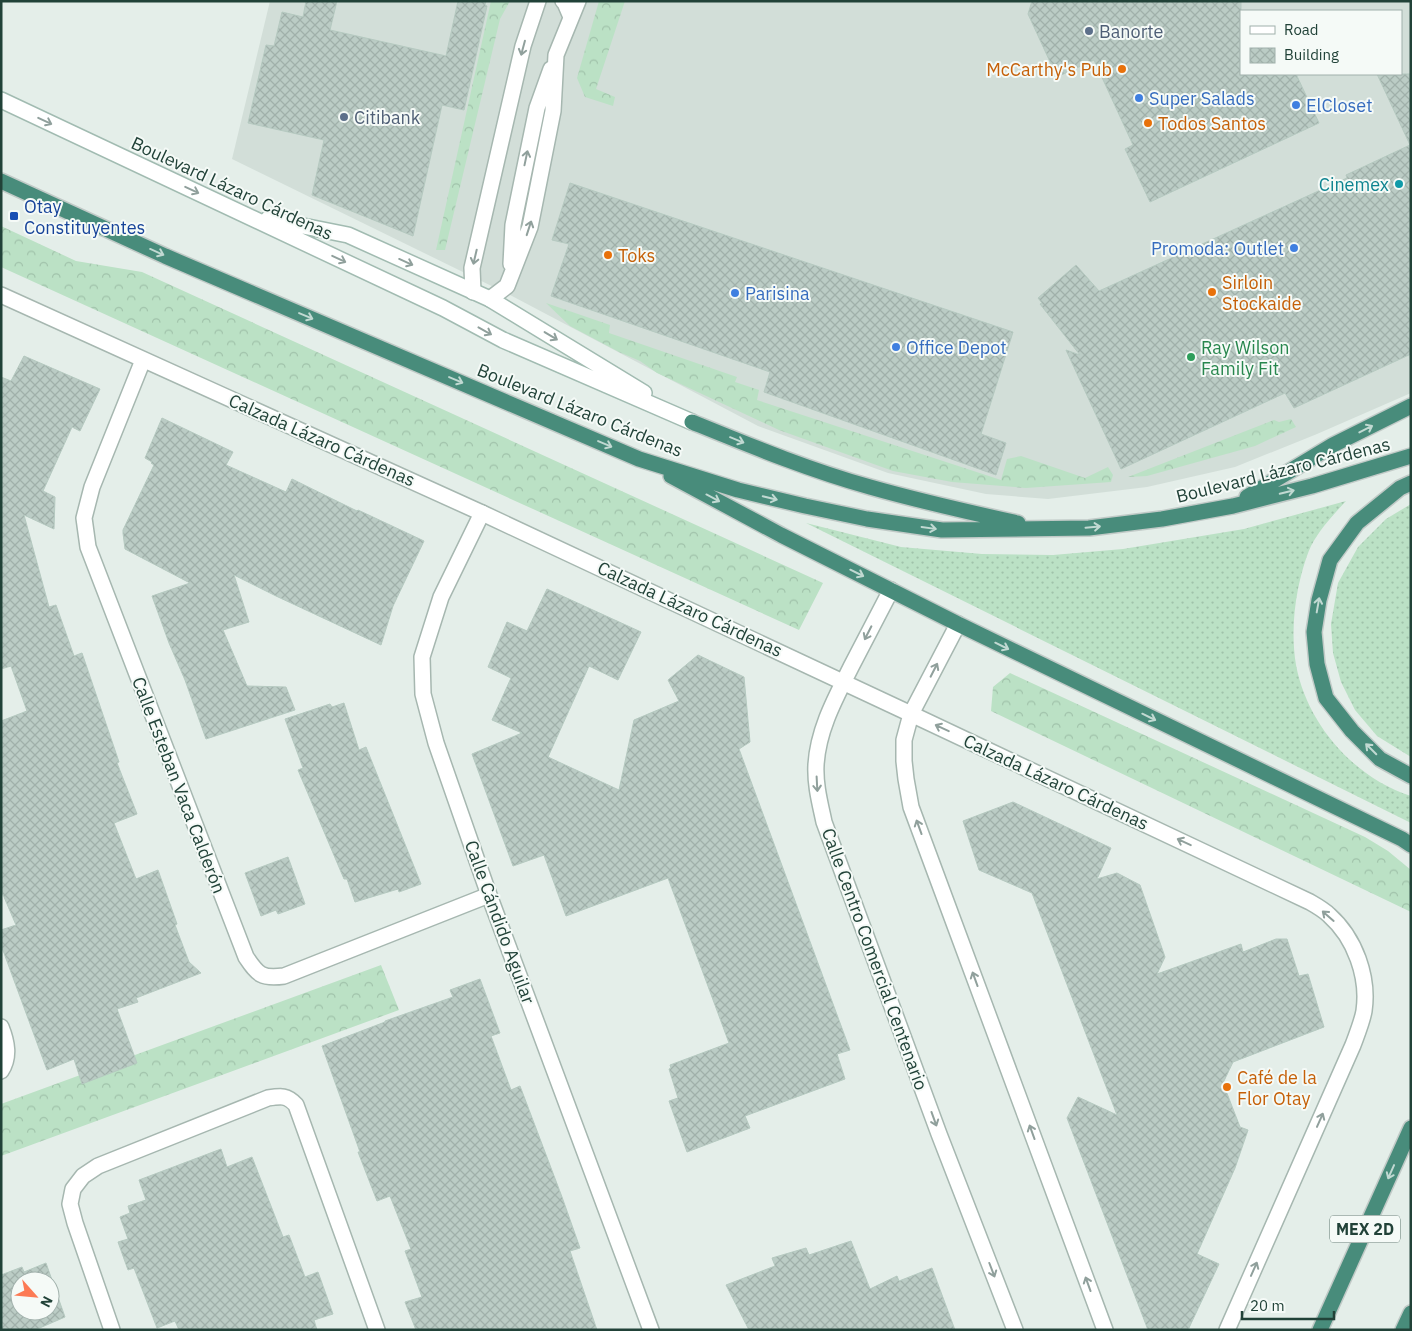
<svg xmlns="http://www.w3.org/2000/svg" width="1412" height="1331" viewBox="0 0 1412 1331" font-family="'IBM Plex Sans',sans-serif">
<defs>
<pattern id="grass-dots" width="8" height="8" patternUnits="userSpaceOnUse" patternTransform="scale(1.25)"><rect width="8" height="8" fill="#bbe1c5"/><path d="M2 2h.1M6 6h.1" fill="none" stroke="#a0c2aa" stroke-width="1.8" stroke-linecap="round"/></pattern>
<pattern id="forest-crowns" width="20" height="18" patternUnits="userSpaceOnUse" patternTransform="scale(1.25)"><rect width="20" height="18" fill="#bbe1c5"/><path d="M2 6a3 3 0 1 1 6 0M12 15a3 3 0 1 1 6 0" fill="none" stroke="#a0c2aa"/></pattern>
<pattern id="building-cross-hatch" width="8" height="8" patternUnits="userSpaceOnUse" patternTransform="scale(1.25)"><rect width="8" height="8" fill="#bbccc5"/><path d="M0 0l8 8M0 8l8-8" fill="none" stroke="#a0b0aa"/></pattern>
</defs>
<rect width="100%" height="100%" fill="#e4eee9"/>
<path fill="#d2ded8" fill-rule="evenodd" d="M270,1H1411V393L1317,434L1235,467L1147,487L1048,499L986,494L888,473L758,426L512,296L232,159ZM1241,11H1401V74H1241Z"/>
<path fill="url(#grass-dots)" d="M1346,501C1333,515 1320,529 1311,546C1305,559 1301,575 1298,589C1293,614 1292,641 1296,665C1307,724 1354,778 1411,796V823L806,523L901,547L982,554L1053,555L1123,549L1244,529Z
M1411,504V757L1377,736L1355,710L1341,682L1333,653L1331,624L1338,583L1358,547L1386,519Z"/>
<path fill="url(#forest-crowns)" d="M491,1H510L500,19L445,250H436Z
M599,1H625L596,89L615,97L613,106L585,97L577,78Z
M1,226L76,261L142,272L823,583L799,630L1,267Z
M546,303L610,325L609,333L737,377L735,382L759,390L757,400L1001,480L1007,459L1021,456L1085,478L1108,467L1113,475L1111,482L1026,488L952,482L893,471L779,430L657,373L640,361L619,352L570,326Z
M1291,419L1296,427L1255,446L1147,476L1128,477L1274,420L1279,422Z
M1010,673L1365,837L1388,851L1411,870V912L991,711L993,687Z
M381,965L399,1010L1,1156V1104Z"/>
<path fill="url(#building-cross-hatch)" stroke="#b5c9c0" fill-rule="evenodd" d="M306,1H337L330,30L446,56L458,1H486L485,5L487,6L464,110L442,105L413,236L312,195L324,140L248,123L266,45L274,46L282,12L303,17Z
M1032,1H1241V74H1296L1319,123L1150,202L1125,149L1133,145L1094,60L1057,77L1028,14Z
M1377,74H1411V354L1294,408L1285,393L1121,469L1066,350L1080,355L1040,304L1042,303L1038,298L1076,265L1099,291L1347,178L1346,175L1410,145Z
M570,183L1013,332L981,434L1006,443L996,475L764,392L770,372L551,296L569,244L552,240Z
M24,356L100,389L80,431L72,427L43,491L55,497L54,529L24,515L49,607L56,605L74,656L82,653L119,762L117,763L137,814L114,823L136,879L158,870L177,924L175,925L189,962L201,973L136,998L138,1002L117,1009L137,1063L82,1084L74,1059L47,1070L1,945V930L16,925L1,890V721L27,711L11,666L1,669V377L11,381Z
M162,418L233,452L226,465L286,492L292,479L357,511L358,510L424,541L393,606L381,645L276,596L234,575L249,622L223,630L247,686L286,687L295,710L206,739L185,680L169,643L152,596L190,583L125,549L123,533V530L154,465L151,463L152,462L145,458Z
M547,589L641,632L618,680L589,666L548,757L619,790L634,720L679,701L668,680L698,655L744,677L750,742L739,749L850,1050L837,1054L845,1079L745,1116L750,1128L687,1152L669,1101L678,1098L669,1069L671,1068L670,1065L729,1043L668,878L566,916L544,855L513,866L472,754L522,733L492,720L511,678L488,667L507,622L527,631Z
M344,703L359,750L366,747L421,884L399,892L398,889L355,902L347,879H344L298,770L303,768L285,719L330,704L332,707Z
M1013,802L1111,848L1097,879L1117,873L1140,885L1165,957L1157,974L1241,944L1243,952L1276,939H1287L1299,976L1308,974L1324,1027L1233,1062L1223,1083L1240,1127L1248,1130L1235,1168L1197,1254L1219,1264L1188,1330H1148L1067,1118L1078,1097L1117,1115L1032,893L979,870L963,821Z
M288,857L305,904L278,914L276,910L261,916L245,873Z
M480,979L500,1033L491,1036L511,1090L520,1086L562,1197L580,1248L570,1251L597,1330H416L405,1302L422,1297L405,1251L411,1249L390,1196L377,1201L358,1152H360L322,1046L385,1022V1021L453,997L450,990Z
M221,1149L227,1167L252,1157L283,1237L289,1235L305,1277L318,1272L333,1314L314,1320L317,1330H179L175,1321L157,1328L134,1268L128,1270L118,1242L128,1239L120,1217L130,1213L128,1206L146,1200L139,1180Z
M851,1241L870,1289L897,1276L899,1281L932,1268L955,1330H749L726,1285L775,1266L772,1258L806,1248L809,1255Z
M46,1263L65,1317L35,1330H1V1275L22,1267L24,1272ZM20,1281H50V1311H20Z"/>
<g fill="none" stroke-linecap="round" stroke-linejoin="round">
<defs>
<path id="minor" d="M143,360L92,487L84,518L88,547L246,957C258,975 262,979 284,976L489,895
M482,513L441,597L422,657L423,694L436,743L489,895L651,1330
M911,714L1310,902C1317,906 1324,910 1329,915C1355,938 1369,977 1364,1011C1362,1022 1357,1034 1353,1045L1227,1330
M1,1027C7,1042 10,1057 1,1071
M112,1330L75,1223L70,1204L73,1189L83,1176L98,1166L268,1098C281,1096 287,1095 296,1105L377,1330"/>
<path id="tertiary" d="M563,1L565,3L571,17
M511,264L513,225L537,108L551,69
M473,292L472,268L523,46L538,1
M1,295L482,513L911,714
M490,299L507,286L530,227L553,111L556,55L578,1
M891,590C878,615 865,640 852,665C836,697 818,729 816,765C815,785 820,803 824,822L939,1134L1015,1330
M958,624L911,714L904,740V761L906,779L911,807L1105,1330"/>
<path id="secondary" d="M1,100L443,308L503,340L692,422
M268,219L348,235L490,299L644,393"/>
<path id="trunk" d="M1,181L165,256L639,459L738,490L805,506L867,519L942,530L1089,528L1162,519L1233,506L1312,486L1411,456
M692,422C751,446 809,470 870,487C919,501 968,512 1018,523
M671,476L781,535L958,624L1402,839L1411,845
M1411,483L1400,488L1357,523L1330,560L1319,600L1314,632L1317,664L1326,698L1352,731L1380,759L1411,776
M1247,497L1333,445L1411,406
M1320,1330L1411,1128
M1403,1330L1411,1313"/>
</defs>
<use href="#minor" stroke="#a6b7b0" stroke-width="18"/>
<use href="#tertiary" stroke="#a6b7b0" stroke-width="18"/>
<use href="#secondary" stroke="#a1bbb1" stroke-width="18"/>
<use href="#trunk" stroke="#c1cac7" stroke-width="18"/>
<use href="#minor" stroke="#fff" stroke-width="15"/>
<use href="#tertiary" stroke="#fff" stroke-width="15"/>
<use href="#secondary" stroke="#fff" stroke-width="15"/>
<use href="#trunk" stroke="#488c7b" stroke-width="15"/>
</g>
<defs><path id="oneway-shaft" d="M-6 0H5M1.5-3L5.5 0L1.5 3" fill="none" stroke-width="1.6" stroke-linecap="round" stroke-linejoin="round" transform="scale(1.25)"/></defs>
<g stroke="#90a09c">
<use href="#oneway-shaft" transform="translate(523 48) rotate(105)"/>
<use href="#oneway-shaft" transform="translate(45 121) rotate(25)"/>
<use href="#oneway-shaft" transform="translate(526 158) rotate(-78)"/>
<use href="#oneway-shaft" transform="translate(192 190) rotate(25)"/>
<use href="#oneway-shaft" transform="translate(529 228) rotate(-72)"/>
<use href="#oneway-shaft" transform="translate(475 257) rotate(103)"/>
<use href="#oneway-shaft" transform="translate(339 259) rotate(25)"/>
<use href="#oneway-shaft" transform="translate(406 262) rotate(24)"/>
<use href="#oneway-shaft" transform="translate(485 331) rotate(29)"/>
<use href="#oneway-shaft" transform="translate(551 336) rotate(31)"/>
<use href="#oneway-shaft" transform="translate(868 633) rotate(117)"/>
<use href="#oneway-shaft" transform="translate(934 670) rotate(-63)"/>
<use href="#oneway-shaft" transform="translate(942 728) rotate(-155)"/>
<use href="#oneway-shaft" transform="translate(817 784) rotate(87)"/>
<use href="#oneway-shaft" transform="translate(919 827) rotate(-110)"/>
<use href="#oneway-shaft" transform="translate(1184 842) rotate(-155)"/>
<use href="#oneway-shaft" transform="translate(1328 916) rotate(-139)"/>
<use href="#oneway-shaft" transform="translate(975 979) rotate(-110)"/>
<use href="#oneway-shaft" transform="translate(934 1119) rotate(70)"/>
<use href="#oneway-shaft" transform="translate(1320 1120) rotate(-66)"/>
<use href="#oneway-shaft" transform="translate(1032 1132) rotate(-110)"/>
<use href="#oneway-shaft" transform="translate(1254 1269) rotate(-66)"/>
<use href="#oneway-shaft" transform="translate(992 1270) rotate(69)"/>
<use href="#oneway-shaft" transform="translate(1088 1284) rotate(-110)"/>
</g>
<g stroke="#c1d9d2">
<use href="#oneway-shaft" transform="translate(157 252) rotate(24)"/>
<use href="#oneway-shaft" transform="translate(306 316) rotate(23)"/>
<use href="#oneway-shaft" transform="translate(456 380) rotate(23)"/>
<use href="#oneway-shaft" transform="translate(1366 429) rotate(-27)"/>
<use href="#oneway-shaft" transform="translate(737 440) rotate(22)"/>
<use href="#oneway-shaft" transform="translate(605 444) rotate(23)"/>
<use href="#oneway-shaft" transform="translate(1287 492) rotate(-14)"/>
<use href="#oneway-shaft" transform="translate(713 498) rotate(28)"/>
<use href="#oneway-shaft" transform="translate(770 498) rotate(14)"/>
<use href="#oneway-shaft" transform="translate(1093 527) rotate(-5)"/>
<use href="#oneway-shaft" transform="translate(929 528) rotate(8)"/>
<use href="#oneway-shaft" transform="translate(857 573) rotate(26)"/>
<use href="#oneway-shaft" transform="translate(1318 605) rotate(-80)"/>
<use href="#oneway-shaft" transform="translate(1002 646) rotate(26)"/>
<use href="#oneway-shaft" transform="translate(1149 717) rotate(26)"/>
<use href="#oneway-shaft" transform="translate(1371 749) rotate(-135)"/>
<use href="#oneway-shaft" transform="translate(1391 1172) rotate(114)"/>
</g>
<g fill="#5c6f8a" stroke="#f5faf7" stroke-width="2">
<circle cx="1089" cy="31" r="5"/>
<circle cx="344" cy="117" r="5"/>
</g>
<g fill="#e8710a" stroke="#f5faf7" stroke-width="2">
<circle cx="1122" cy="69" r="5"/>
<circle cx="1148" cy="123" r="5"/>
<circle cx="608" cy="255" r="5"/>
<circle cx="1212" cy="292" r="5"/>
<circle cx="1227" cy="1087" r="5"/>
</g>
<g fill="#3f7fe0" stroke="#f5faf7" stroke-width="2">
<circle cx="1139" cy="98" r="5"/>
<circle cx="1296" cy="105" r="5"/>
<circle cx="1294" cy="248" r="5"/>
<circle cx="735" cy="293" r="5"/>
<circle cx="896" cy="347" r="5"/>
</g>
<circle fill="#0f9aa8" stroke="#f5faf7" stroke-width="2" cx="1399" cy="184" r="5"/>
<rect fill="#1a4fb4" stroke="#f5faf7" stroke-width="2" x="9" y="211" width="10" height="10" rx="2.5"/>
<circle fill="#2e9e5b" stroke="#f5faf7" stroke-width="2" cx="1191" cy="357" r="5"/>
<g text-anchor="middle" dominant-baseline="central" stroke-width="4" stroke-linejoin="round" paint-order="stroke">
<rect fill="#f5faf7" stroke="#617971" stroke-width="1" x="1330" y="1215.5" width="70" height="27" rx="4"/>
<g font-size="16" font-weight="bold" fill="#214238">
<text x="1365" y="1229">MEX 2D</text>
</g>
<g font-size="18" fill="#4e5e75" stroke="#f5faf7" text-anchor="start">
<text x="1099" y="31">Banorte</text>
<text x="354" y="117">Citibank</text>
</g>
<g font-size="18" fill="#c56008" stroke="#f5faf7" text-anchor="start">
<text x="1112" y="69" text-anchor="end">McCarthy's Pub</text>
<text x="1158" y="123">Todos Santos</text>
<text x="618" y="255">Toks</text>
<text x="1222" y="282">Sirloin<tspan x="1222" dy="21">Stockaide</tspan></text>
<text x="1237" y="1077">Café de la<tspan x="1237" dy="21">Flor Otay</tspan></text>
</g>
<g font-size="18" fill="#366cbe" stroke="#f5faf7" text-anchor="start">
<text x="1149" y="98">Super Salads</text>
<text x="1306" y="105">ElCloset</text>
<text x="1284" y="248" text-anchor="end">Promoda: Outlet</text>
<text x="745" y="293">Parisina</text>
<text x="906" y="347">Office Depot</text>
</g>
<g font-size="18" fill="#0d838f" stroke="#f5faf7" text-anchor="end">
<text x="1389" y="184">Cinemex</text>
</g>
<g font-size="18" fill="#214238" stroke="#f5faf7">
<text transform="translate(232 188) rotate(25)">Boulevard Lázaro Cárdenas</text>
<text transform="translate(580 410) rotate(22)">Boulevard Lázaro Cárdenas</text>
<text transform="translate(322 440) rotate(24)">Calzada Lázaro Cárdenas</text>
<text transform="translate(1283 470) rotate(-14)">Boulevard Lázaro Cárdenas</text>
<text transform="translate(690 609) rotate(25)">Calzada Lázaro Cárdenas</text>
<text transform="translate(1056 782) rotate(25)">Calzada Lázaro Cárdenas</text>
<text transform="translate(179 785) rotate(69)">Calle Esteban Vaca Calderón</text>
<text transform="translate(500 922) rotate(70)">Calle Cándido Aguilar</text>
<text transform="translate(875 959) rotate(70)">Calle Centro Comercial Centenario</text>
</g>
<g font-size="18" fill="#164399" stroke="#f5faf7" text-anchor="start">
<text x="24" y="206">Otay<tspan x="24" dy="21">Constituyentes</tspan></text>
</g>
<g font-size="18" fill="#27864d" stroke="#f5faf7" text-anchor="start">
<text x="1201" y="347">Ray Wilson<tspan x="1201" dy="21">Family Fit</tspan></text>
</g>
</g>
<rect width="1412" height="1331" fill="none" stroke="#214238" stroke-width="5"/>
<rect x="1240" y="10" width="162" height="65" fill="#f5faf7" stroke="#a0b0ab"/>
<rect x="1250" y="26" width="25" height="8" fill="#ffffff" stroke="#a0b0ab"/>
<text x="1284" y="35" font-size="15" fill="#214238">Road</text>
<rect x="1250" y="48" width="25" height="15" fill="url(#building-cross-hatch)" stroke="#a0b0ab"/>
<text x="1284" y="60" font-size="15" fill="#214238">Building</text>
<g transform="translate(35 1296) rotate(117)"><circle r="24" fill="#f5faf7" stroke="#a0b0ab"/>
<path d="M0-4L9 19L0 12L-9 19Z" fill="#fc7a54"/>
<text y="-8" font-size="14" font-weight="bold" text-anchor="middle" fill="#214238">N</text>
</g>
<path d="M1242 1311v8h92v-8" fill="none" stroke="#214238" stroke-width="2.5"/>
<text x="1250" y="1311" font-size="15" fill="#214238" stroke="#f5faf7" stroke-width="4" paint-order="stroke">20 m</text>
</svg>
